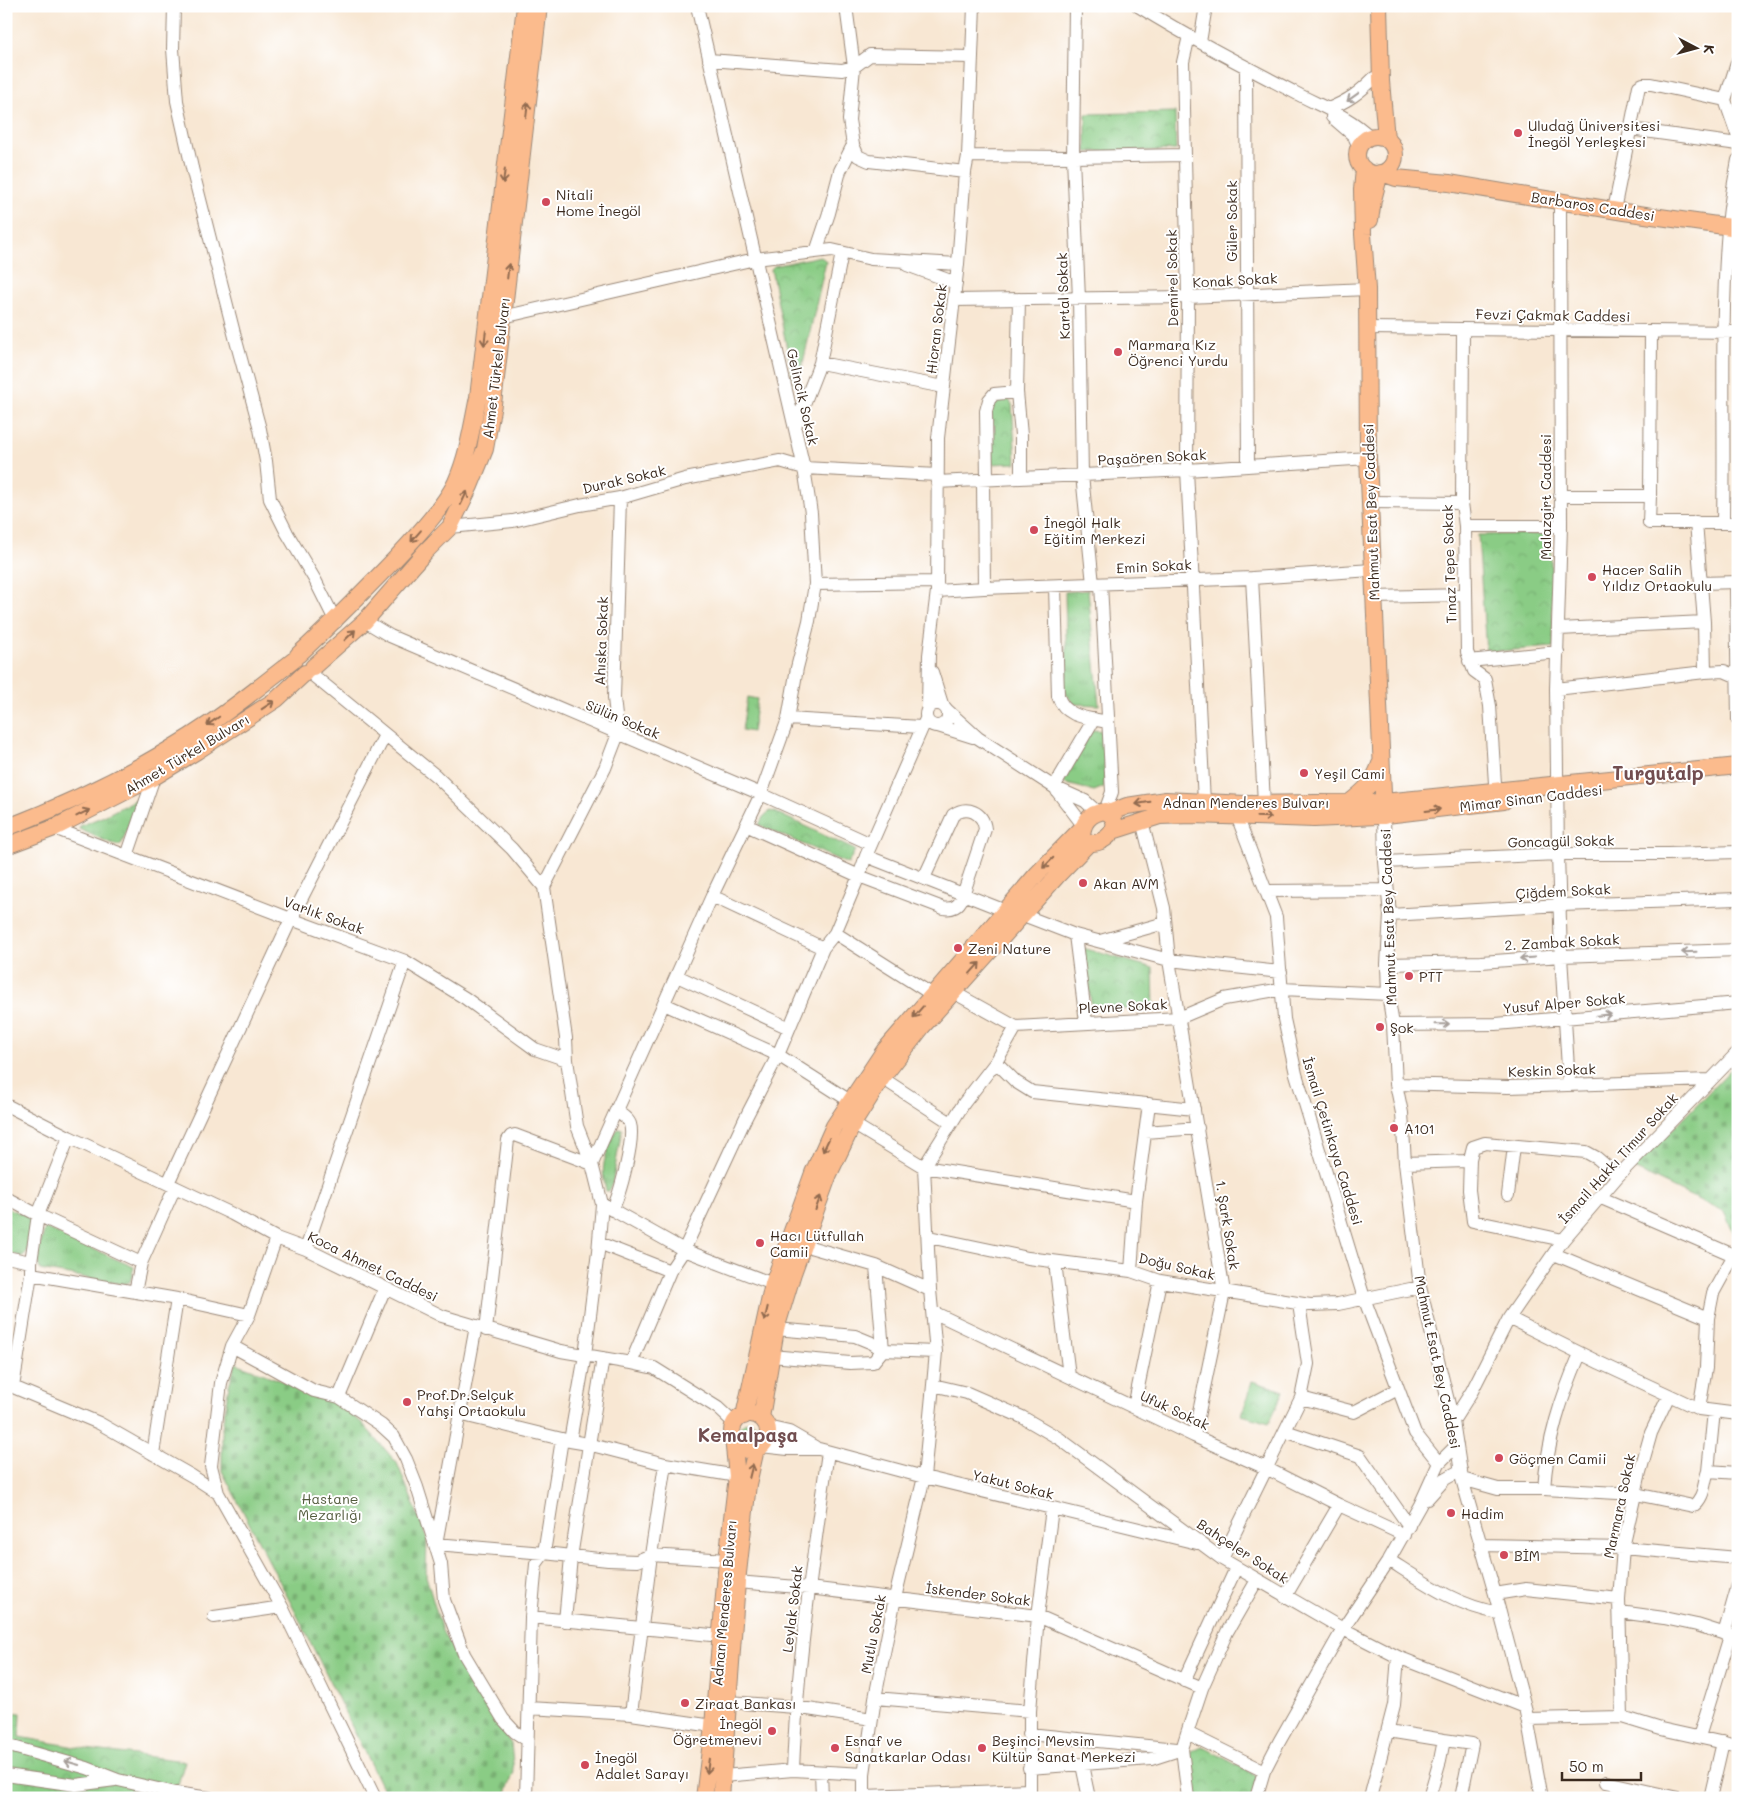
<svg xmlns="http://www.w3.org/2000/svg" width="1744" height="1804" viewBox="0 0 1744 1804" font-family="Mali,sans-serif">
<defs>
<pattern id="grass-tufts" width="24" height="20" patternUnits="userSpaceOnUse" patternTransform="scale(1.25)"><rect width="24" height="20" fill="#8acc85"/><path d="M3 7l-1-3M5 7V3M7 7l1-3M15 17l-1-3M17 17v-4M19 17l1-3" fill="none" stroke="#78af72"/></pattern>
<pattern id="cemetery-stones" width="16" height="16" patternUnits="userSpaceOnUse" patternTransform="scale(1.25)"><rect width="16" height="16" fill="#8acc85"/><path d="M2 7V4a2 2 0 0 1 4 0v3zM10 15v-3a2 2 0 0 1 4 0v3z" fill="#78af72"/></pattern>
<pattern id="park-crowns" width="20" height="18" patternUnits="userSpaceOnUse" patternTransform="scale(1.25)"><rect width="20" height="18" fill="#8acc85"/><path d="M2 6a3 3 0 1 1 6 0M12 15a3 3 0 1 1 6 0" fill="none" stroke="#78af72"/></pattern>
</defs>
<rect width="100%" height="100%" fill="#fff"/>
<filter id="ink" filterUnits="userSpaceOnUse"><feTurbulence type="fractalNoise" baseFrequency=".02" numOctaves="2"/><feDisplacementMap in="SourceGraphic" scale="10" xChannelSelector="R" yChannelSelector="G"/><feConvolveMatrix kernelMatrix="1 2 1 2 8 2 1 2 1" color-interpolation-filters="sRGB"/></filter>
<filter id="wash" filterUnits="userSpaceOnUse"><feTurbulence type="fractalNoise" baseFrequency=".0096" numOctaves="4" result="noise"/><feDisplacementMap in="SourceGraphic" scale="20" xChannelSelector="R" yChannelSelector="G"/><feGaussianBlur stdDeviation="1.12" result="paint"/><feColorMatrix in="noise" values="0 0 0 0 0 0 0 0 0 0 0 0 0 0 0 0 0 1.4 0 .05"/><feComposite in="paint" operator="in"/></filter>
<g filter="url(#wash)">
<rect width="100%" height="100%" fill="#f8e7d3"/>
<path fill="url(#grass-tufts)" stroke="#627b52" d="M1088,590L1099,705L1074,704L1066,694L1062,680L1067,674L1065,592Z
M747,697L757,699L752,732L742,730Z
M1092,730L1105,731L1104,787L1094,791L1063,783Z
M139,798L122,843L120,845H115L79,829L80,826L104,816Z
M619,1128L622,1129L612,1185L609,1191H606C601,1170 603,1161 611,1142C613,1137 615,1132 619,1128Z
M45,1228L134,1267L130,1282L123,1284L40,1270C35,1257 42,1241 45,1228Z
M738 1433a11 11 0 1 1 22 0a11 11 0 1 1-22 0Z"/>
<path fill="url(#cemetery-stones)" stroke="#627b52" d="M1738,1062V1242L1724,1212L1634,1169Z
M236,1363L333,1401L362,1423L397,1463L427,1537L426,1576L442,1631L482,1700L511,1744L514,1772L506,1793L473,1798H387L298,1617L222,1471V1428L229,1385Z"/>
<path fill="url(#park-crowns)" stroke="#627b52" d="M1175,112L1176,150L1086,152V114Z
M820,256L826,261L798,385L794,384L771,269L774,266Z
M1001,399H1008L1012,404L1016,463L990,464L991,405L994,401Z
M1550,534L1554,647L1486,652L1478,535Z
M770,811L775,812L855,850L848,864L759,825L763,817Z
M1083,948L1153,968L1154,1009H1092Z
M6,1208L31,1217L33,1222L26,1254L23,1257L6,1252Z
M1252,1381L1284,1391L1269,1423L1242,1415Z
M6,1712L21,1713L20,1737L86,1749L185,1761L174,1798H72L6,1790Z
M1202,1746L1255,1775C1257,1782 1255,1792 1250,1798H1193L1187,1753Z"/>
</g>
<g filter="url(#ink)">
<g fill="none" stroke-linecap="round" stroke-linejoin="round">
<defs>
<path id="minor" d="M174,6L173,49L177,101L192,168L235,337L260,429L266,461L270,499L287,533L315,580L336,622
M846,6L854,67L849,120L853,145L858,156L869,161L965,172
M1075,6L1073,157L1079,299L1082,475L1093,584
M1138,6C1188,37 1240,64 1292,91C1319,106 1348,115 1370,137
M1189,36L1183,62L1188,297L1187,470L1204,802
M1200,42L1206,6
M709,60L842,70L854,67L870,55L971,57
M1738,60L1725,100L1738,137
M1246,67L1248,466
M1328,109C1348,101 1359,93 1374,78
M1332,117L1354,136L1359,147
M1630,129L1738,144
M968,156L1073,157L1185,155
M1560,201L1561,526L1556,689L1558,854L1561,956L1569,1084
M1614,210L1639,86L1643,84H1651L1725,100
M816,252L829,213L840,171L853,145
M907,265L956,283
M1019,299L1017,392L1021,435V478
M954,300L1188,297L1367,289
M503,317L755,259L832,250L871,259L958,264
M1368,328L1738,332
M1463,329L1462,503L1465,526L1467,652L1474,671L1485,679L1490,706L1496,799
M820,363L944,387
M795,427L820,363L842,253
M987,479L986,411L989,400L994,394L1017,392
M983,480L984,588
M937,482L1187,470L1368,458
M1560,496H1650L1649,523H1738
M1650,496L1651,332
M1371,502L1462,503
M1696,522L1704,622L1705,672
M1723,523C1725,425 1720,326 1728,229C1729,206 1734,183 1738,160
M1465,526H1561
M450,527L513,521L580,505L620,498L685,479L780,461L804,468L937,475
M1252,578L1264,803
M1736,582L1738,720
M1701,583L1738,582
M815,584L936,582
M1101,584L1112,792L1105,811
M1055,586L1058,696C1065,718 1089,718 1108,722
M937,591L984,588L1252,578L1372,570
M1373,597L1465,595
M365,621L390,636L761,794L871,844
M1559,629L1704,622
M1469,661L1558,652
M309,672L436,776L512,849L544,887L566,1038L567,1060L577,1126L592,1164L602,1204L598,1252L585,1355L570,1441
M932,672L942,704
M1556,689L1705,672L1724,671L1738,677
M926 715a11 11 0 1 1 22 0a11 11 0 1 1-22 0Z
M928,707L929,655L937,591L938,438L958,264L965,172L968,156L974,6
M947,710L978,738L1054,787L1085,801L1097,812
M788,719L921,727
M938,726L973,737
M1054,787L1094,719
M1057,791L1083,825
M1237,816L1276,917L1284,1019L1296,1074L1364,1298L1415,1433L1439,1463
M1384,816L1385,862L1390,915L1387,964L1388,994L1393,1025L1396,1084L1402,1113L1405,1163L1420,1287L1453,1421L1462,1479L1495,1594L1525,1707L1542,1798
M1142,821L1164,908L1169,960L1224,1292L1194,1436
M746,825L859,876L943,908C952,910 959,906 962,898L985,829C983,812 967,805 953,815L924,878
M54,828L291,919L405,961L465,998L535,1049L567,1060
M127,856L154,777
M866,856L1006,911
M1385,862L1558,854H1668L1738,852
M544,887L605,768L618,734L614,698L620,498
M1266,891L1387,890
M712,896L823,948
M1023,915L1075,935L1169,960L1281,972
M1390,915L1561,905L1738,899
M835,933L933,995
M1075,935L1086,1022
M1100,941L1165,923
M1387,964L1481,962L1561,956L1738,950
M677,976L789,1028
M953,992L1016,1027L1179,1018L1224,999L1282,989L1388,994
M664,1004L778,1055L850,1101
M1393,1025L1496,1024L1738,1003
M996,1062L1016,1082L1032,1092L1194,1109
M882,1078L951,1123
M1396,1084L1508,1087L1709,1080
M6,1105L69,1137L232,1214L276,1238L306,1249L442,1316L561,1351L631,1363L654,1368L718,1408L735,1424
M853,1124L924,1167L1136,1201
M1145,1132L1198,1128
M1470,1159L1469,1190L1473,1221L1563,1240
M1405,1163L1465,1161L1470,1159L1473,1147L1485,1143L1586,1152L1597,1158L1618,1176
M924,1167L964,1103L996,1062L1016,1027
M168,1183L291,919L385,735
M1508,1195L1514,1146
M1599,1197L1738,1257
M6,1198L38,1215L141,1263
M602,1204L684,1250L773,1284
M612,1210C620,1195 635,1139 630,1124C628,1118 621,1115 616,1111
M929,1237L1028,1258L1131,1271L1160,1281L1310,1305L1338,1304L1420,1287
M276,1238L249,1315L232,1346L221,1383L211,1466L218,1493L282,1607L375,1798
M599,1243L670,1271
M803,1245L876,1266L930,1290
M306,1249L405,961
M1554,1254L1708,1318
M6,1257L31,1262
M1055,1262L1069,1376
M1131,1271L1136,1201L1149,1104
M31,1274L177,1299L249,1315
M135,1292L141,1263L175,1187
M933,1312L1194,1436L1266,1468L1339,1505L1404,1535
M1509,1318L1600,1363L1699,1409L1738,1414
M476,1326L436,1544L544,1553L608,1560L637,1561L651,1555L727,1560
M776,1329L855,1336L872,1343L883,1350L936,1352
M486,1330L508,1140L511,1136L515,1135L592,1164L712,896L761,794L788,719L797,668L809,621L815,584L811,513L804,468L697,6
M232,1346L314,1391L339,1397L381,1425L394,1437L406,1459L417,1487L441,1564L444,1600L464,1654L503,1719L515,1732L527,1740
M771,1356L850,1363L873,1362L883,1350L876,1266
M631,1363L670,1271L684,1250L745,1119L778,1055L823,948L835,933L859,876L866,856L926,719
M6,1384L99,1423L192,1476L218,1493
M933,1385L967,1393L1022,1417L1060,1439L1222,1559L1343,1629L1398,1657L1525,1707
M13,1387L31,1274V1262L38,1215L69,1137
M339,1397L385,1288
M1301,1398L1354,1412L1398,1389
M1134,1407L1160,1281
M1699,1409L1706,1368L1708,1318L1713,1293L1734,1255
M459,1414L570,1441L588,1444L665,1464L737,1476
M1453,1421L1472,1391L1509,1318L1563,1240L1618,1176L1738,1052
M767,1427L789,1432L815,1447
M1285,1431L1360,1456L1409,1526
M761,1446L788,1449H819L924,1477L1197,1543
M153,1454L177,1299
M1708,1471L1714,1411
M1462,1479L1498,1489H1544L1636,1494L1693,1506C1705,1497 1703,1485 1708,1471L1738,1473
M1544,1489C1547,1441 1561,1398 1580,1354
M1427,1499L1445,1479L1461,1470
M1480,1545L1623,1548L1738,1558
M1222,1559L1301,1398L1308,1364L1299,1304
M1389,1560C1425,1583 1457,1606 1499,1613
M737,1582L809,1588L1038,1616L1202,1688
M1495,1594L1526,1589L1619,1599
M1285,1597L1339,1505
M1620,1612L1664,1618L1697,1625L1738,1638
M214,1617L282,1607
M531,1617L721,1636
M565,1621L571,1557L603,1358
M1724,1634L1738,1585
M1184,1681L1236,1568
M875,1698L1030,1711
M729,1702L795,1707L872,1719
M529,1708L631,1714L713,1726
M631,1714L651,1555L665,1464
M1622,1717L1619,1599L1623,1548L1640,1472L1651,1433L1669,1395
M1527,1719L1622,1717L1661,1729L1738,1746
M1388,1731L1444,1740L1440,1760L1429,1798
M1187,1733L1264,1771
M1029,1734L1177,1749
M1699,1737L1730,1636
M1444,1740L1472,1744L1461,1798
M6,1745L87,1768L118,1780L176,1793L210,1798
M1082,1765L1089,1798
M1029,1768L1151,1759L1182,1749
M793,1770C797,1663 813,1558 828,1452
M821,1772L822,1798
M6,1775L76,1785L115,1780
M723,1776L793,1770L864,1774
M1606,1782L1678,1798
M864,1796L1029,1790
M526,1798L531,1617L536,1564L544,1553L562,1439
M864,1798V1774L875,1698L895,1598L924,1477L933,1385L936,1352L930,1290L924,1167
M1030,1798V1711L1038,1616L1052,1509
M1188,1798L1182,1749L1187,1733L1202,1688L1227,1632L1257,1580
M1256,1798L1264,1771L1279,1742L1343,1629L1389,1560L1420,1505L1439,1463L1457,1445
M1370,1798L1394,1705L1398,1657
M1710,1798L1723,1742"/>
<path id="major" d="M1379,6L1381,81L1386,139
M1357 155a19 19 0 1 1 38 0a19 19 0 1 1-38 0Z
M1364,169L1362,190L1363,234L1367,289L1368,458L1384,816
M1382,173L1396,178L1449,183L1624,212L1738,228
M1370,220L1373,200L1380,173
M298,655C332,624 363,592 395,559C414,539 445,506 456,482C468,455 472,426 478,397L525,6
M313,667L365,621L425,552L450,527L470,486L485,449L493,404L539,6
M1349,803C1364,791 1374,783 1380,764
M1105,811C1129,824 1101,848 1089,842C1086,841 1084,839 1082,837C1082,822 1090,813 1105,811Z
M1109,813L1127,806L1166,800L1245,804L1384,802L1738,766
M6,828C78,800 148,766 212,722C240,703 267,681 294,660
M1113,831L1160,816L1192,815L1314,819L1378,816L1504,801
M6,846L54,828L154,777L197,751L277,699L305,673
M732 1432a18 18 0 1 1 36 0a18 18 0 1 1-36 0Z
M744,1416L773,1284L813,1173L834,1126L884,1051L1038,873L1082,828
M761,1418L776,1329L793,1273L829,1174L853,1124L882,1078L922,1027L1058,875L1089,843
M704,1798L713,1726L727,1560L737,1476L733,1438
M721,1798L737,1582L748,1484L756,1449"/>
</defs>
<use href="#minor" stroke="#9a8878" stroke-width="14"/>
<use href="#major" stroke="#9a8878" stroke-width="18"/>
<use href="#minor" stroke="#fff" stroke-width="12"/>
<use href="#major" stroke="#fbbb8d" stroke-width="16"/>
</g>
<defs><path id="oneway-shaft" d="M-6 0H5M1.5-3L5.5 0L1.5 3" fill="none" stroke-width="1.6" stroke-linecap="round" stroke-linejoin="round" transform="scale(1.25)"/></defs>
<g stroke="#a79f9a">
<use href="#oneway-shaft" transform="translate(1353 97) rotate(144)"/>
<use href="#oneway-shaft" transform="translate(1689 952) rotate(178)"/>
<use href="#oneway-shaft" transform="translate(1527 958) rotate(176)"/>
<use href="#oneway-shaft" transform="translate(1604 1015) rotate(-6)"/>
<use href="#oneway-shaft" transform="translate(1442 1024) rotate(-1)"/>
<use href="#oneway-shaft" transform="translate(72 1763) rotate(-164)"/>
</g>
<g stroke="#916b50">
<use href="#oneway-shaft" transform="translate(527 110) rotate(-83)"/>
<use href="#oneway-shaft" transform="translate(504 176) rotate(97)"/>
<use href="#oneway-shaft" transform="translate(508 271) rotate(-84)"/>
<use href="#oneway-shaft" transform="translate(485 338) rotate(97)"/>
<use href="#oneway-shaft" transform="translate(464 498) rotate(-64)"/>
<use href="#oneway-shaft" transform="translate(416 536) rotate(131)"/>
<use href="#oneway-shaft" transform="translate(350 635) rotate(-44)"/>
<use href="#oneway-shaft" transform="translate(268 705) rotate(-33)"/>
<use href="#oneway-shaft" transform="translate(213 721) rotate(145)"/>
<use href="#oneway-shaft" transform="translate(1143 803) rotate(171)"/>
<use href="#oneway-shaft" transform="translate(1433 810) rotate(-7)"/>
<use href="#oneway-shaft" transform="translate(83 813) rotate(-27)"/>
<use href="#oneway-shaft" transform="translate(1264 817) rotate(2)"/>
<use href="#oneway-shaft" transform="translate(1048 863) rotate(135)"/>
<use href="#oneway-shaft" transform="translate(975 968) rotate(-48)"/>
<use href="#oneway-shaft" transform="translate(918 1012) rotate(131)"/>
<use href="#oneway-shaft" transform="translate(826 1145) rotate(115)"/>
<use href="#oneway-shaft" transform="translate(818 1203) rotate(-70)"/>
<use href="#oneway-shaft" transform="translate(766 1314) rotate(103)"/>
<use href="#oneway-shaft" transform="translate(751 1471) rotate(-76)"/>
<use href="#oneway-shaft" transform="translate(708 1766) rotate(97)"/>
</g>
</g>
<g fill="#d1495b" stroke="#fff" stroke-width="2">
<circle cx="1518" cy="133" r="5"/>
<circle cx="546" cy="202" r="5"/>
<circle cx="1118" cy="352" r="5"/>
<circle cx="1034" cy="530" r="5"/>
<circle cx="1592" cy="577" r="5"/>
<circle cx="1304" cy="773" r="5"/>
<circle cx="1083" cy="883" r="5"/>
<circle cx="958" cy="948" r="5"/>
<circle cx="1409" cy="976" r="5"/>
<circle cx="1380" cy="1027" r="5"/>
<circle cx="1394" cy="1128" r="5"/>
<circle cx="760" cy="1243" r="5"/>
<circle cx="407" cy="1402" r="5"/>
<circle cx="1499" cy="1458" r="5"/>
<circle cx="1451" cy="1513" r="5"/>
<circle cx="1504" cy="1555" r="5"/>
<circle cx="685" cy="1703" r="5"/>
<circle cx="772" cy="1731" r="5"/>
<circle cx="835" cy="1748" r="5"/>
<circle cx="982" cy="1748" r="5"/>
<circle cx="585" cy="1765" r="5"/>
</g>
<g text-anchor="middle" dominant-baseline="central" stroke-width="4" stroke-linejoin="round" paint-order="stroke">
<g font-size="14" fill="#3b2a1e" stroke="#fff" text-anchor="start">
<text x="1528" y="125">Uludağ Üniversitesi<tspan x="1528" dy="16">İnegöl Yerleşkesi</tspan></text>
<text x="556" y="194">Nitali<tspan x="556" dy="16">Home İnegöl</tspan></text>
<text x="1128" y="344">Marmara Kız<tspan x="1128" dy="16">Öğrenci Yurdu</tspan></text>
<text x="1044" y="522">İnegöl Halk<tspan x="1044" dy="16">Eğitim Merkezi</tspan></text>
<text x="1602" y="569">Hacer Salih<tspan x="1602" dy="16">Yıldız Ortaokulu</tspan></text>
<text x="1314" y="773">Yeşil Cami</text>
<text x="1093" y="883">Akan AVM</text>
<text x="968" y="948">Zeni Nature</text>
<text x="1419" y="976">PTT</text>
<text x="1390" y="1027">Şok</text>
<text x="1404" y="1128">A101</text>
<text x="770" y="1235">Hacı Lütfullah<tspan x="770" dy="16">Camii</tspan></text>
<text x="417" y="1394">Prof.Dr.Selçuk<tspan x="417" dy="16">Yahşi Ortaokulu</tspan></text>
<text x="1509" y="1458">Göçmen Camii</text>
<text x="1461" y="1513">Hadim</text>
<text x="1514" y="1555">BİM</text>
<text x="695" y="1703">Ziraat Bankası</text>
<text x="762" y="1723" text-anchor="end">İnegöl<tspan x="762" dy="16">Öğretmenevi</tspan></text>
<text x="845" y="1740">Esnaf ve<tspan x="845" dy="16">Sanatkarlar Odası</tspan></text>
<text x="992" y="1740">Beşinci Mevsim<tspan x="992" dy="16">Kültür Sanat Merkezi</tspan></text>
<text x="595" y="1757">İnegöl<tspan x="595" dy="16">Adalet Sarayı</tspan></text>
</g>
<g font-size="14" fill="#3b2a1e" stroke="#fff">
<text transform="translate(1593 206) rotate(9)">Barbaros Caddesi</text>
<text transform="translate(1231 221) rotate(-90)">Güler Sokak</text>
<text transform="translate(1172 278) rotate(-91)">Demirel Sokak</text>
<text transform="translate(1235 280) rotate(-3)">Konak Sokak</text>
<text transform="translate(1063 296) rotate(-92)">Kartal Sokak</text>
<text transform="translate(1553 315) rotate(1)">Fevzi Çakmak Caddesi</text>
<text transform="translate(936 329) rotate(-83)">Hicran Sokak</text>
<text transform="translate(496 368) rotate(-83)">Ahmet Türkel Bulvarı</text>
<text transform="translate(803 397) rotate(77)">Gelincik Sokak</text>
<text transform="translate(1152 457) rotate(-3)">Paşaören Sokak</text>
<text transform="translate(624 479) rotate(-13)">Durak Sokak</text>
<text transform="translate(1545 497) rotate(-90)">Malazgirt Caddesi</text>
<text transform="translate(1371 512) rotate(-92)">Mahmut Esat Bey Caddesi</text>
<text transform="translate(1449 564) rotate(-92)">Tınaz Tepe Sokak</text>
<text transform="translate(1154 566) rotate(-3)">Emin Sokak</text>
<text transform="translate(601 641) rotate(-88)">Ahıska Sokak</text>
<text transform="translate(623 719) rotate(23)">Sülün Sokak</text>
<text transform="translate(187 754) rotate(-31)">Ahmet Türkel Bulvarı</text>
<text transform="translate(1531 798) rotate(-7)">Mimar Sinan Caddesi</text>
<text x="1246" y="802">Adnan Menderes Bulvarı</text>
<text transform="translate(1561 841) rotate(-1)">Goncagül Sokak</text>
<text transform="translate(1563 891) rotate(-3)">Çiğdem Sokak</text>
<text transform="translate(324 915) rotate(20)">Varlık Sokak</text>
<text transform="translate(1388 917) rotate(-92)">Mahmut Esat Bey Caddesi</text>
<text transform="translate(1562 942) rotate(-3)">2. Zambak Sokak</text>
<text transform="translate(1564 1003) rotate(-5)">Yusuf Alper Sokak</text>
<text transform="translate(1123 1006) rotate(-3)">Plevne Sokak</text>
<text transform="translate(1552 1070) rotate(-2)">Keskin Sokak</text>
<text transform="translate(1333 1141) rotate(73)">İsmail Çetinkaya Caddesi</text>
<text transform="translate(1618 1158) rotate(-48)">İsmail Hakkı Timur Sokak</text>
<text transform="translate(1228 1225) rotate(81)">1. Şark Sokak</text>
<text transform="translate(373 1266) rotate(26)">Koca Ahmet Caddesi</text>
<text transform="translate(1177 1266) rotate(13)">Doğu Sokak</text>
<text transform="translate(1438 1362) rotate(78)">Mahmut Esat Bey Caddesi</text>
<text transform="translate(1175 1410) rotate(25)">Ufuk Sokak</text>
<text transform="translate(1013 1484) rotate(14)">Yakut Sokak</text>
<text transform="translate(1619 1506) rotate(-78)">Marmara Sokak</text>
<text transform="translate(1243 1551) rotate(33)">Bahçeler Sokak</text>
<text transform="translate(978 1594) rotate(7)">İskender Sokak</text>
<text transform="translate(724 1603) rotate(-85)">Adnan Menderes Bulvarı</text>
<text transform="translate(792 1609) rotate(-83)">Leylak Sokak</text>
<text transform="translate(873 1634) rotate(-79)">Mutlu Sokak</text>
</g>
<g font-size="14" fill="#535b3d" stroke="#fff">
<text x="330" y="1498">Hastane<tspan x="330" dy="16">Mezarlığı</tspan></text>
</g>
<g font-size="19" font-weight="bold" fill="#724e50" stroke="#fff">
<text x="1658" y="772">Turgutalp</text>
<text x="748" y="1434">Kemalpaşa</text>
</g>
</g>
<rect width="1744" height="1804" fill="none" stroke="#fff" stroke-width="25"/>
<g transform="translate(1696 48) rotate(96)" stroke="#ffffff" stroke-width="4" paint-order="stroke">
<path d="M0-4L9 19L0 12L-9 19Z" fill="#3b2a1e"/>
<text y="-8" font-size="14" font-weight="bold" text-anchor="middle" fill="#3b2a1e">K</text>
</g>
<path d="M1562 1772v8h79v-8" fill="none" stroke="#3b2a1e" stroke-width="2.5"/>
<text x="1569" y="1772" font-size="15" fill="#3b2a1e" stroke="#ffffff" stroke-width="4" paint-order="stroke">50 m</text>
</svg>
